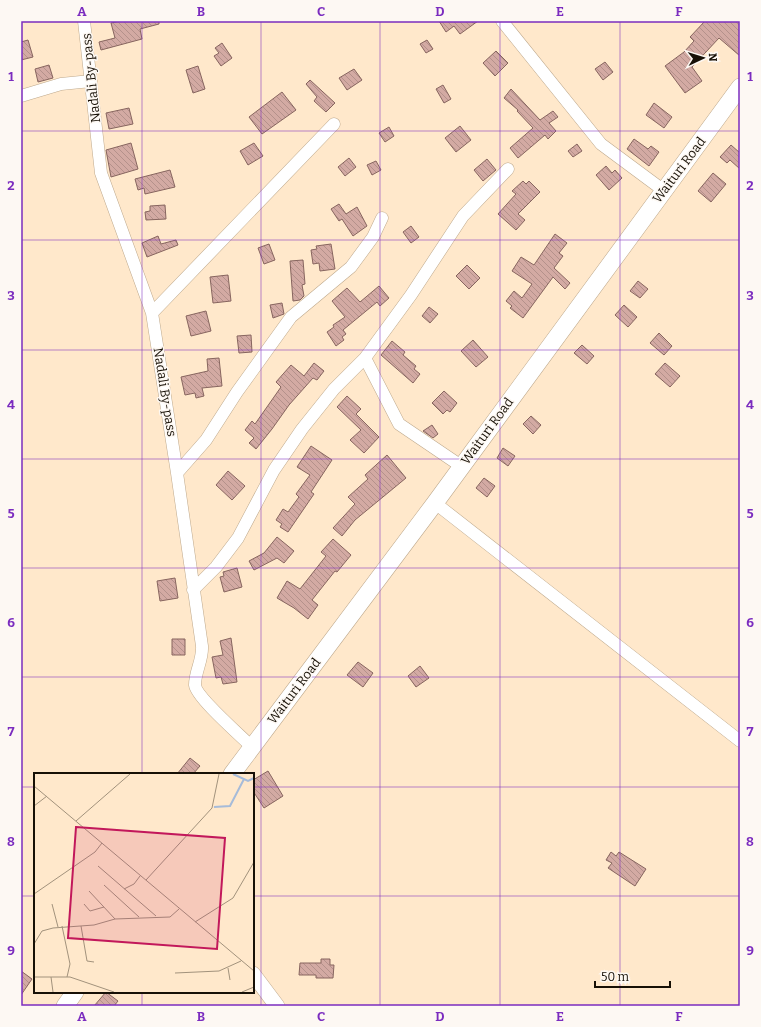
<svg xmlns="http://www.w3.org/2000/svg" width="761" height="1027" viewBox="0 0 761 1027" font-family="Bitter,serif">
<defs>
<pattern id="building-back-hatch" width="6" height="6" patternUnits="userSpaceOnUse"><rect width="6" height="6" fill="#d3aaa3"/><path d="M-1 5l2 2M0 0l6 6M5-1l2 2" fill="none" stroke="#b4918b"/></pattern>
</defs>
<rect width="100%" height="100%" fill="#ffe8cb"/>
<path fill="url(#building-back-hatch)" stroke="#87655f" d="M121,21H159V24L140,29L142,39L101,50L99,42L115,38L111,23Z
M439,21H478L460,34L454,26L446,32Z
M705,21H740V56L719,38L692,67L702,81L685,93L665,66L684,52L694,41L690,37Z
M28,40L33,57L21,60V42Z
M427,40L433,49L426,53L420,44Z
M222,43L232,58L221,66L214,56L219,53L215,48Z
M496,51L508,63L495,76L483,63Z
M605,62L613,72L603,80L595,69Z
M49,65L53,78L38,82L35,69Z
M198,66L205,89L193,93L186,70Z
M354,69L362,80L347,90L339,78Z
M310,80L335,103L326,112L314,101L317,97L306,84Z
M443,85L451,99L444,103L436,89Z
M511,89L540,120L553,111L558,117L549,123L556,131L548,139L545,135L518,158L510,148L533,128L517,111L518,110L504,98Z
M282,92L296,110L262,134L249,117Z
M654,103L672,117L664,128L646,115Z
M129,108L133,124L109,129L106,113Z
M460,126L471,140L456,152L445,138Z
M389,127L394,136L385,142L379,133Z
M634,139L648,149L651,146L659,152L649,166L627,149Z
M131,143L138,169L111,177L106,150Z
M254,143L263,156L248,165L240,151Z
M577,144L582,151L573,157L568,151Z
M731,145L740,153V169L730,160L727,163L720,157Z
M349,158L356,167L345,176L338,167Z
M487,159L496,170L483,181L474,170Z
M376,161L381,170L372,175L367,165Z
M606,166L612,173L615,170L622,178L609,190L596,175Z
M170,170L175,187L145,194L144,188L138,190L135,179Z
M713,173L726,184L711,202L698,191Z
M523,181L526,184L529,181L540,192L518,214L525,220L516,230L498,214L516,194L512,191Z
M339,204L346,214L357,207L367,226L353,236L342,219L339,221L331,209Z
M165,205L166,219L146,220L145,212L150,211V206Z
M411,226L419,237L411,243L403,232Z
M555,234L567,243L559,253L563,256L554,268L570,283L565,289L553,277L523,318L510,308L512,306L506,301L514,291L522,298L532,284L512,271L521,257L534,265Z
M158,236L161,244L176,240L178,245L147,257L142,243Z
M269,244L275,260L264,264L258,248Z
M331,244L335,269L320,271L319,263L313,264L311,250L317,249L316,246Z
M303,260L305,284L302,285L304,296L300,300L293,301L290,261Z
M467,265L480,278L469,289L456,276Z
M228,275L231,301L213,303L210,277Z
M638,281L648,289L640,298L630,291Z
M379,286L389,298L380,306L377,302L343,330L346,334L342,337L344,340L336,346L327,332L334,327L333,325L345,317L332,301L347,288L360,302Z
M282,303L284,314L273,318L270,305Z
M624,305L637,317L628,327L615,315Z
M429,307L438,314L430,323L422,316Z
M206,311L211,331L191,336L186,316Z
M659,333L672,346L664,355L650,343Z
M251,335L252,352L239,353L237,336Z
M473,340L488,357L476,367L461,351Z
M392,341L405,352L403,355L416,366L414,369L420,374L413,383L381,355Z
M582,345L594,356L587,364L574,353Z
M219,358L222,386L202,388L204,396L196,398L195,393L185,395L181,377L208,371L207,359Z
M314,363L324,371L317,380L313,378L289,405L272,429L256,449L249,443L254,438L245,430L252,421L255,424L281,387L276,382L291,365L304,376Z
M665,363L680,376L670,387L655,374Z
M444,391L457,403L450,412L447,410L443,414L432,403Z
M347,396L361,409L356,414L379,437L364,453L350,440L361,430L337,407Z
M531,416L541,425L533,434L523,424Z
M432,425L438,434L433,438L423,431Z
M311,446L332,460L311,492L314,494L288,532L280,527L282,524L276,520L283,509L288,512L299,497L296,494L310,475L297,467Z
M503,448L515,456L508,466L497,458Z
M387,455L406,478L355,520L342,536L333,528L355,504L348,497L368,479L365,475Z
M228,471L245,486L232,500L216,485Z
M484,478L495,486L487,497L476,488Z
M277,537L294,551L284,563L277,558L254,570L249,561L264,553Z
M333,539L351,555L337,572L335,571L312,600L318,605L308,619L294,608L277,598L287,581L300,589L326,556L321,552Z
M237,568L242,587L224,592L220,577L224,576L223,572Z
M175,578L178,598L160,601L157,581Z
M231,638L237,682L223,684L221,677L216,678L212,657L223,655L220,641Z
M172,639H185V655H172Z
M358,662L373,673L363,687L347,675Z
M420,666L429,678L416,687L408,676Z
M190,758L200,766L193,774H177Z
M268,771L283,796L264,808L253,791V780Z
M611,852L616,856L619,852L646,869L635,886L608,868L612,863L606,860Z
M321,959H330V965H334L333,978H316V975H299L300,963H321Z
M21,971L32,979L21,995Z
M106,992L118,1001L114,1006H94Z"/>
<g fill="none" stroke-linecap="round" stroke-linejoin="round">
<defs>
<path id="minor" d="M84,21L101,173L152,313L177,473L202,646C203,660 195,671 195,685C196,697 241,736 252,747
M502,21L601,144L663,190
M21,96L61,84L91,81
M152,313L334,124
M365,358L399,424L461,466
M177,473L206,440L237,392L291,317L351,267L373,237L382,218
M435,503L740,741
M193,590L216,567L238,538L274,470L302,429L334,389L365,358L411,295L463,216L508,169"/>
<path id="tertiary" d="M253,974L277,1006"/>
<path id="secondary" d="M232,774L435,503L740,87
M65,1006L75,992"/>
</defs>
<use href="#minor" stroke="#bea98d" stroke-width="13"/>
<use href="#tertiary" stroke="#bea98d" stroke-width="16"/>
<use href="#secondary" stroke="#bea98d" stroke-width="18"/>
<use href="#minor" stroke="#fff" stroke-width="12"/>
<use href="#tertiary" stroke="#fff" stroke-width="15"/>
<use href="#secondary" stroke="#fff" stroke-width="17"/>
</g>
<path fill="none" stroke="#7b2cbf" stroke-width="1" stroke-opacity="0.55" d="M142,21V774M261,21V1006M380,21V1006M500,21V1006M620,21V1006M21,131H740M21,240H740M21,350H740M21,459H740M21,568H740M21,677H740M21,787H35M253,787H740M21,896H35M253,896H740M142,992V1006"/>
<g text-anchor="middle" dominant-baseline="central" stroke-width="3" stroke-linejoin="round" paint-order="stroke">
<g font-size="13" fill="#171006" stroke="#fdf8f3">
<text transform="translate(91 78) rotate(-96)">Nadali By-pass</text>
<text transform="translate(679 170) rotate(-53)">Waituri Road</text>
<text transform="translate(165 392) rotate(81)">Nadali By-pass</text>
<text transform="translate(487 431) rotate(-54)">Waituri Road</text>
<text transform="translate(294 691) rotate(-53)">Waituri Road</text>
</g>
</g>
<g transform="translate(34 773)">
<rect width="220" height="220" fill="#ffe8cb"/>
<path fill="none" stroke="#a6bbd9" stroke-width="2" d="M199,1L214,8L220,5M180,34L196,33L210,6"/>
<path fill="none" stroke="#a2927c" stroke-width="1" d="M0,13L220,198M0,33L13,23M42,48L96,1M64,93L122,143M112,107L178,35L185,1M70,112L105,144M90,116L100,111L106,103M55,118L81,146M0,121L61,79L68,70M18,131L24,154M50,131L56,138L70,134M161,149L199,125L220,89M28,153L36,191L33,204M47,153L53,188L60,189M0,171L8,158L19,155L60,152L81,146L136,144L145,136M194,195L196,207M141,200L185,198L207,188M0,204H36L80,219M17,204L19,219M208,219L220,214"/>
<path fill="#c2185b" fill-opacity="0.15" stroke="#c2185b" stroke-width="2" d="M42,54L191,65L183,176L34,165Z"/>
<rect width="220" height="220" fill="none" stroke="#171006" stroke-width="2"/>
</g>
<rect width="761" height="1027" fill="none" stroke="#fdf8f3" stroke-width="44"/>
<g transform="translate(703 58) rotate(86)" stroke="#fdf8f3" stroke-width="3" paint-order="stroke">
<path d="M0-3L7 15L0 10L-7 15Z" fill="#171006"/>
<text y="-6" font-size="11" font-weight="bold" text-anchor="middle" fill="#171006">N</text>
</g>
<path d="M595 981v6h75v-6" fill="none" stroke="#171006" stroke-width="2"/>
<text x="601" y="981" font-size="12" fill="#171006" stroke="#fdf8f3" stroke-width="3" paint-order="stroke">50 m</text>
<rect x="22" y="22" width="717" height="983" fill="none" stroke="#7b2cbf" stroke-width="1.5"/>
<g font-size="13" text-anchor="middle" font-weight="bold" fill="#7b2cbf">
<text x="82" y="16">A</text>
<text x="201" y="16">B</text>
<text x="321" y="16">C</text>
<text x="440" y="16">D</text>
<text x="560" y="16">E</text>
<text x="679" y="16">F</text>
<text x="11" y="81">1</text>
<text x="750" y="81">1</text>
<text x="11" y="190">2</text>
<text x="750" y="190">2</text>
<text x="11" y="300">3</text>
<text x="750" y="300">3</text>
<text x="11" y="409">4</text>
<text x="750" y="409">4</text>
<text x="11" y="518">5</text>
<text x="750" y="518">5</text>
<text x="11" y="627">6</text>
<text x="750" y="627">6</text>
<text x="11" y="736">7</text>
<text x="750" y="736">7</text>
<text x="11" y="846">8</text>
<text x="750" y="846">8</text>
<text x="11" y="955">9</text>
<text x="750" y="955">9</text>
<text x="82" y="1021">A</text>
<text x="201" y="1021">B</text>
<text x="321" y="1021">C</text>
<text x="440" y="1021">D</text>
<text x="560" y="1021">E</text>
<text x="679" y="1021">F</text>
</g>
</svg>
